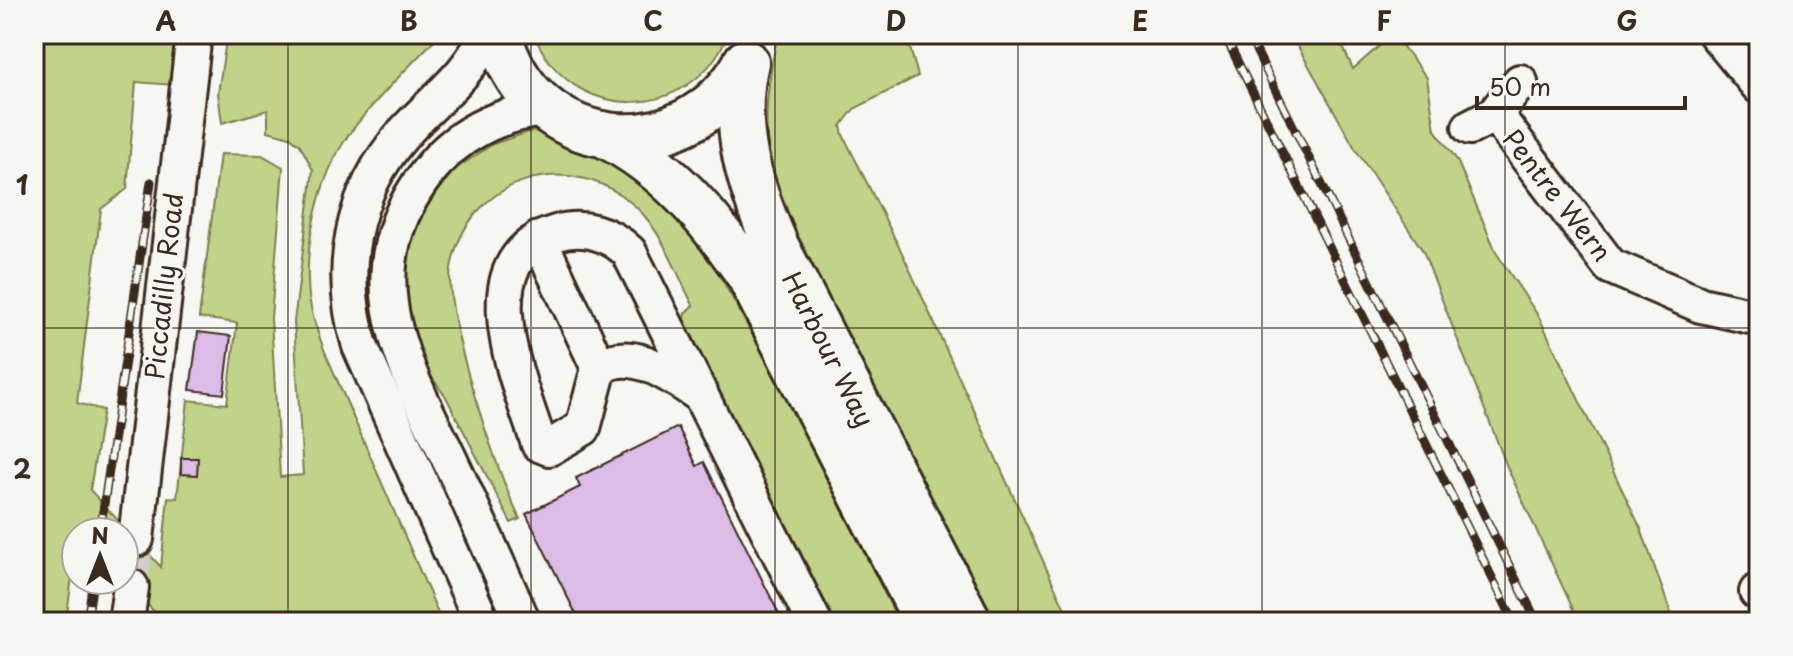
<svg xmlns="http://www.w3.org/2000/svg" width="1793" height="656" viewBox="0 0 1793 656" font-family="'Playpen Sans',sans-serif">
<rect width="100%" height="100%" fill="#f6f6f2"/>
<filter id="ink" filterUnits="userSpaceOnUse"><feTurbulence type="fractalNoise" baseFrequency=".0125" numOctaves="2"/><feDisplacementMap in="SourceGraphic" scale="16" xChannelSelector="R" yChannelSelector="G"/><feConvolveMatrix kernelMatrix="1 2 1 2 8 2 1 2 1" color-interpolation-filters="sRGB"/></filter>
<g filter="url(#ink)">
<path fill="#c0d388" stroke="#7e7e53" stroke-width="2" d="M47,34H169L179,39L174,85L136,82L127,189L101,209L77,403L103,410L90,490L161,567L168,497L177,498L188,400L227,404L237,323L199,318L220,154L262,155L283,167L271,318L280,477L303,475L294,322L313,170L300,145L290,137L268,131V110L222,123L218,93L227,34H440C411,65 379,95 353,129C323,167 306,233 308,280C308,305 316,329 325,352L442,622H157V615L124,579V532H78L66,622H34V60Z
M534,34H728C692,124 570,125 534,34Z
M778,34H906L918,76L854,109L841,126L843,135L903,255L1071,622H994L786,221C762,148 761,109 778,34Z
M1291,34H1337L1353,69L1393,34L1427,78L1435,130L1457,160L1497,254L1539,317L1641,529L1674,622H1579L1508,469L1423,251L1356,150Z
M532,131L548,132L633,172L697,234L774,374L899,622H825L682,330L685,313L693,305C677,274 663,234 639,210C574,145 467,176 451,268C443,314 497,474 520,519L511,523L446,397L414,353L405,290L406,257L422,215L437,190L457,168L493,144Z"/>
<path fill="#dcbbe7" stroke="#3b2a1e" stroke-width="2" d="M198,332L231,336L224,394L190,390Z
M678,427L697,466L704,462L783,622H580L526,514L580,487L576,478Z
M181,458H198L197,475L181,474Z"/>
<g fill="none" stroke-linecap="round" stroke-linejoin="round">
<path stroke="#d1cdc8" stroke-width="34" stroke-dasharray="34 17" stroke-linecap="butt" d="M131,587L136,539"/>
<defs>
<path id="minor" d="M1716,34L1759,86
M1495,114L1610,266L1701,305L1759,318
M1470,127L1495,114L1520,82
M539,239L599,368
M701,395C672,377 632,344 599,368L583,428L549,448L539,444C520,384 464,259 556,233C583,225 609,233 629,252L814,622
M136,539L194,34
M1757,592L1759,591
M126,622L131,587
M482,622L360,346C337,271 351,193 404,133C432,101 470,75 487,34
M523,622C500,570 477,518 453,467C407,369 348,276 427,173C455,135 499,113 546,109"/>
<path id="major" d="M499,34C531,157 685,172 746,63
M746,62C731,128 749,185 776,246L969,622
M603,134C667,166 709,217 749,275L927,622"/>
</defs>
<use href="#minor" stroke="#3b2a1e" stroke-width="40"/>
<use href="#major" stroke="#3b2a1e" stroke-width="50"/>
<use href="#minor" stroke="#f6f6f2" stroke-width="34"/>
<use href="#major" stroke="#f6f6f2" stroke-width="44"/>
<defs>
<path id="rail" d="M1224,34L1514,622
M1248,34L1537,622
M100,532L151,182
M87,622L93,580"/>
</defs>
<use href="#rail" stroke="#3b2a1e" stroke-width="9"/>
<use href="#rail" stroke="#f6f6f2" stroke-width="6" stroke-dasharray="18" stroke-linecap="butt"/>
</g>
</g>
<path fill="none" stroke="#3b2a1e" stroke-width="2" stroke-opacity="0.55" d="M288,34V622M531,34V622M775,34V622M1018,34V622M1262,34V622M1505,34V622M34,328H1759"/>
<g text-anchor="middle" dominant-baseline="central" stroke-width="6" stroke-linejoin="round" paint-order="stroke">
<g font-size="26" fill="#3b2a1e" stroke="#f6f6f2">
<text transform="translate(1558 195) rotate(52)">Pentre Wern</text>
<text transform="translate(163 286) rotate(-84)">Piccadilly Road</text>
<text transform="translate(829 349) rotate(63)">Harbour Way</text>
</g>
</g>
<rect width="1793" height="656" fill="none" stroke="#f6f6f2" stroke-width="88"/>
<g transform="translate(100 556)"><circle r="38" fill="#f6f6f2" stroke="#aba49d" stroke-width="2"/>
<path d="M0-6L14 30L0 20L-14 30Z" fill="#3b2a1e"/>
<text y="-12" font-size="22" font-weight="bold" text-anchor="middle" fill="#3b2a1e">N</text>
</g>
<path d="M1477 96v12h208v-12" fill="none" stroke="#3b2a1e" stroke-width="4"/>
<text x="1489" y="96" font-size="24" fill="#3b2a1e" stroke="#f6f6f2" stroke-width="6" paint-order="stroke">50 m</text>
<rect x="44" y="44" width="1705" height="568" fill="none" stroke="#3b2a1e" stroke-width="3"/>
<g font-size="26" text-anchor="middle" font-weight="bold" fill="#3b2a1e">
<text x="166" y="31">A</text>
<text x="409" y="31">B</text>
<text x="653" y="31">C</text>
<text x="896" y="31">D</text>
<text x="1140" y="31">E</text>
<text x="1384" y="31">F</text>
<text x="1627" y="31">G</text>
<text x="22" y="195">1</text>
<text x="22" y="479">2</text>
</g>
</svg>
